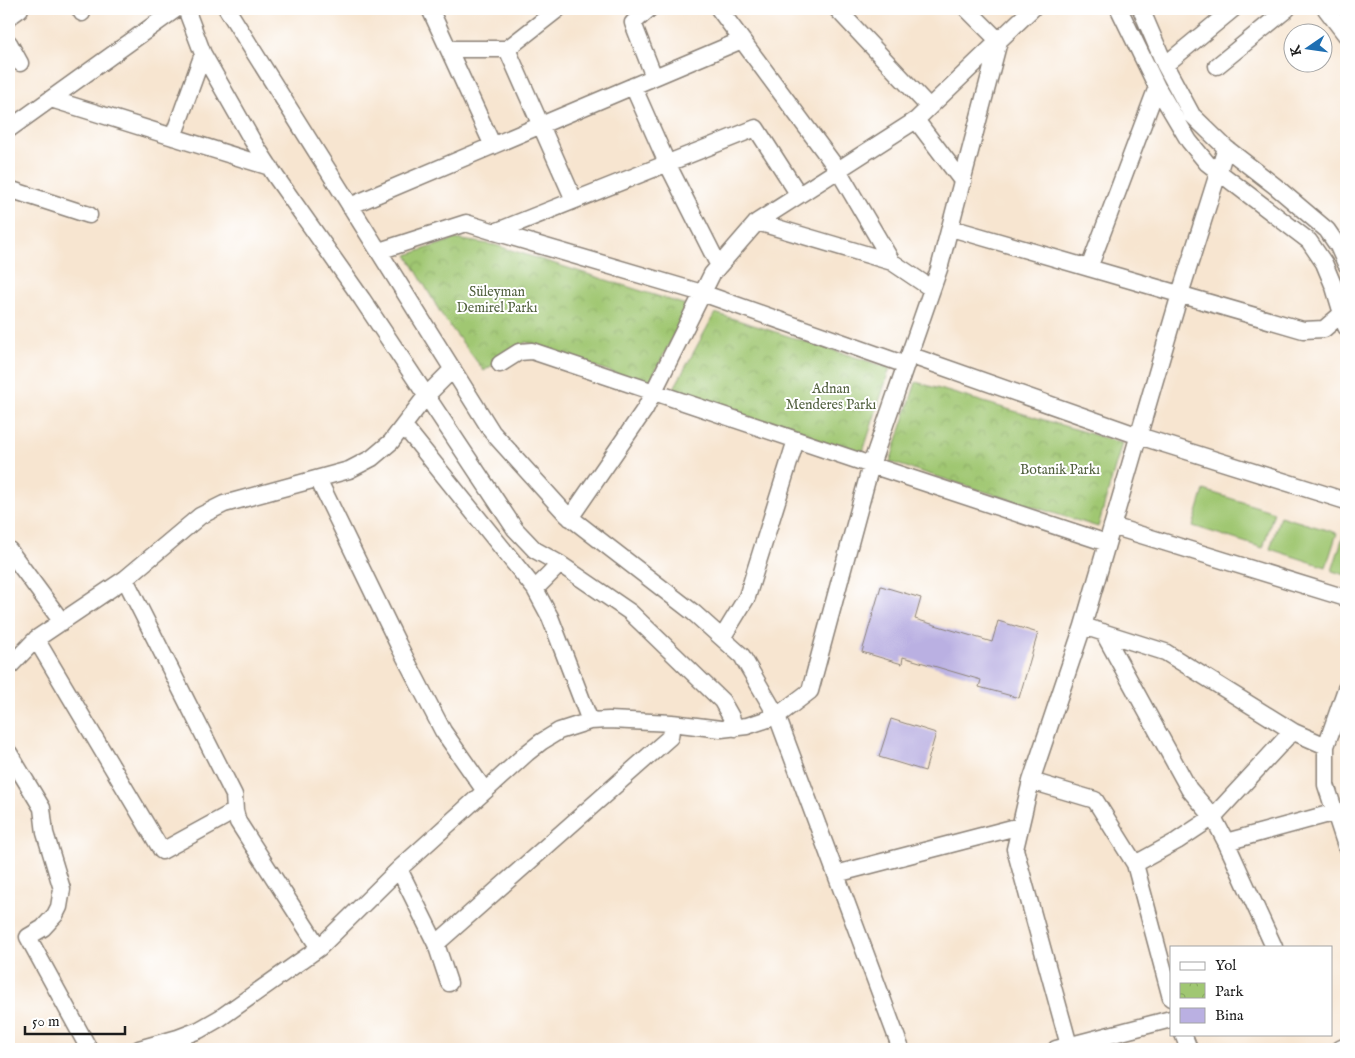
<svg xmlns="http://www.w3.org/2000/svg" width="1355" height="1058" viewBox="0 0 1355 1058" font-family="'IM FELL English',serif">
<defs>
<pattern id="park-crowns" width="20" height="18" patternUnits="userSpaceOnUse" patternTransform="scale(1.25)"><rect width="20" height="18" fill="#a0c772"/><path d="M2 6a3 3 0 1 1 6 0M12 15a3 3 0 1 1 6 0" fill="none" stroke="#89aa62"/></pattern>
</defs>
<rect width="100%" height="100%" fill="#fff"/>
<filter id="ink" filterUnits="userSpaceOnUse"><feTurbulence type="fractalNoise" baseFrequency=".02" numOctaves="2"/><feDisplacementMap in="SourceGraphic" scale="10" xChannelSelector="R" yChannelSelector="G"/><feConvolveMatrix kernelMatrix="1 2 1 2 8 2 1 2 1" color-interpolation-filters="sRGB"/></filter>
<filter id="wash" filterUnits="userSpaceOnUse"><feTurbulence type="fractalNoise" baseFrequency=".0096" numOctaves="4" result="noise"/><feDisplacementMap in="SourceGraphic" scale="20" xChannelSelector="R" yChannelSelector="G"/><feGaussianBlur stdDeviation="1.12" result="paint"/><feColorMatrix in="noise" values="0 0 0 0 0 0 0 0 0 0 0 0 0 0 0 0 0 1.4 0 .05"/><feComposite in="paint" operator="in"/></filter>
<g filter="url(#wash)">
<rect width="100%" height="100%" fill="#f7e5d0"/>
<path fill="url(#park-crowns)" stroke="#5e7247" d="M455,239L495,245L689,306L648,385L526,342L484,371L443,317L407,255Z
M715,313L890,368L861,458L673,390Z
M916,382L1122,443L1098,527L890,462Z"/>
<path fill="#a0c772" stroke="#5e7247" d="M1204,490L1274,512L1263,548L1193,526Z
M1280,516L1337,533L1326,567L1270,549Z
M1345,530L1346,531V575L1332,571Z"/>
<g id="blocks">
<path fill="#bab0e2" d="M881,586L921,598L915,619L992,642L998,621L1038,633L1019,698L979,687L981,680L903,657L902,664L862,652Z
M891,719L936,733L925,771L879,757Z"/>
</g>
</g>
<g filter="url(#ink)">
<use href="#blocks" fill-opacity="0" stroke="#8a8076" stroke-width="1"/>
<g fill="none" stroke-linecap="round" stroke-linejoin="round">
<defs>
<path id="minor" d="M80,9L82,13
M186,9L203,54L252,140L276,177L362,299L515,529L535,550L560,564L630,612L722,701L731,717L735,728
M227,9L492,432L567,515L694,613L742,656L777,716L901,1049
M430,9L493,146
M649,9L633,23L654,77
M719,9L838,170L892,262L932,289
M837,9L929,107
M1119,9L1157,87L1189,141L1207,163L1309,241L1324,263L1334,287L1346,327
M1141,9L1165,65L1192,115L1226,148L1275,186L1327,230L1338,246L1346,264
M1326,9L1346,35
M9,17L20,9
M9,43L20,63
M449,49H507L558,9
M507,49L574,200
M1165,65L1233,9
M1217,66L1287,9
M633,86L667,163L719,266
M51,99L270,167
M916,120L963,182
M9,129L176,9
M173,137L203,54
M9,189L89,215
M350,206L742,40
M757,222L892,262
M951,228L1303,330L1324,329L1346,310
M495,232L702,293L906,365
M379,251L466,223L495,232L756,128L799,195
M1089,268L1157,87
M909,355L1139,436L1346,501
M500,364L519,352L532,351L871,465L939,269L999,41L967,9
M404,426L535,589L550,617L590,721
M318,479L398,644L443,731L485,791
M570,518L645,409L712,274L757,222L916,120L1032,9
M1112,526L1346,598
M9,550L62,622
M125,579L234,795L235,811L238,822L319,948
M535,589L560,564
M1083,626L1180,294L1226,148
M1103,632L1189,789L1213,817L1226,842L1274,947
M722,638L747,597L796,440
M36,639L162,851L235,811
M9,667L36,639L125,579L200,516L224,504L349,470L372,458L391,442L426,396L453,369
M1326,746L1346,689
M9,753L42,808L45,833L62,889L59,907L55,915L43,928L28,937L89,1049
M1031,781L1083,626L1165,652L1294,732
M1226,842L1336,812
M1135,864L1177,841L1213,817L1286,738L1294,732L1326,746V785L1346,846
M399,869L436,944L449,983
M836,874L1020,826
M436,944L670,737L672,723
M1183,1034L1189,1049
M139,1049L178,1038L199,1030L220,1018L319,948L399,869L527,753L541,742L559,731L590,721L609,720L672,723L721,729L747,726L777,716L810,691L871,465L1107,543
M1056,1049L1171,1019
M1070,1049L1015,849L1031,781L1095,800L1135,864L1171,998
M1340,1049L1346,1046"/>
</defs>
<use href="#minor" stroke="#8a8076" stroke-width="19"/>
<use href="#minor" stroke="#fff" stroke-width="16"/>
</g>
</g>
<g text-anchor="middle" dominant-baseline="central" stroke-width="4" stroke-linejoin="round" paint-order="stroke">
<g font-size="14" fill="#51603e" stroke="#fff">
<text x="497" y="292">Süleyman<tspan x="497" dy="16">Demirel Parkı</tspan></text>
<text x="831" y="389">Adnan<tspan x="831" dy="16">Menderes Parkı</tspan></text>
<text x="1060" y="470">Botanik Parkı</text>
</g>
</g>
<rect width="1355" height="1058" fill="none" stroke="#fff" stroke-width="30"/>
<rect x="1170" y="946" width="162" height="90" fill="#ffffff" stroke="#a4a4a4"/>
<rect x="1180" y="962" width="25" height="8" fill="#ffffff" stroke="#a4a4a4"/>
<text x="1215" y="970" font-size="15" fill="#1c1c1c">Yol</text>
<rect x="1180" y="983" width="25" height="15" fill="url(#park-crowns)" stroke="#a4a4a4"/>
<text x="1215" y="996" font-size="15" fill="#1c1c1c">Park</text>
<rect x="1180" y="1008" width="25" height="15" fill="#bab0e2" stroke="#a4a4a4"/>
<text x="1215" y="1020" font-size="15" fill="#1c1c1c">Bina</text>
<g transform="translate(1308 48) rotate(257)"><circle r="24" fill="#ffffff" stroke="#a4a4a4"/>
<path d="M0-4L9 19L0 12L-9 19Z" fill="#1f6fb2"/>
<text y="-8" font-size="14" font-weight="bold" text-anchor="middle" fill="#1c1c1c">K</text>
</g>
<path d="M25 1026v8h100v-8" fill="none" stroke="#1c1c1c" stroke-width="2.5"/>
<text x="32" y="1026" font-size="15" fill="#1c1c1c" stroke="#ffffff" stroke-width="4" paint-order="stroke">50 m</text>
</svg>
